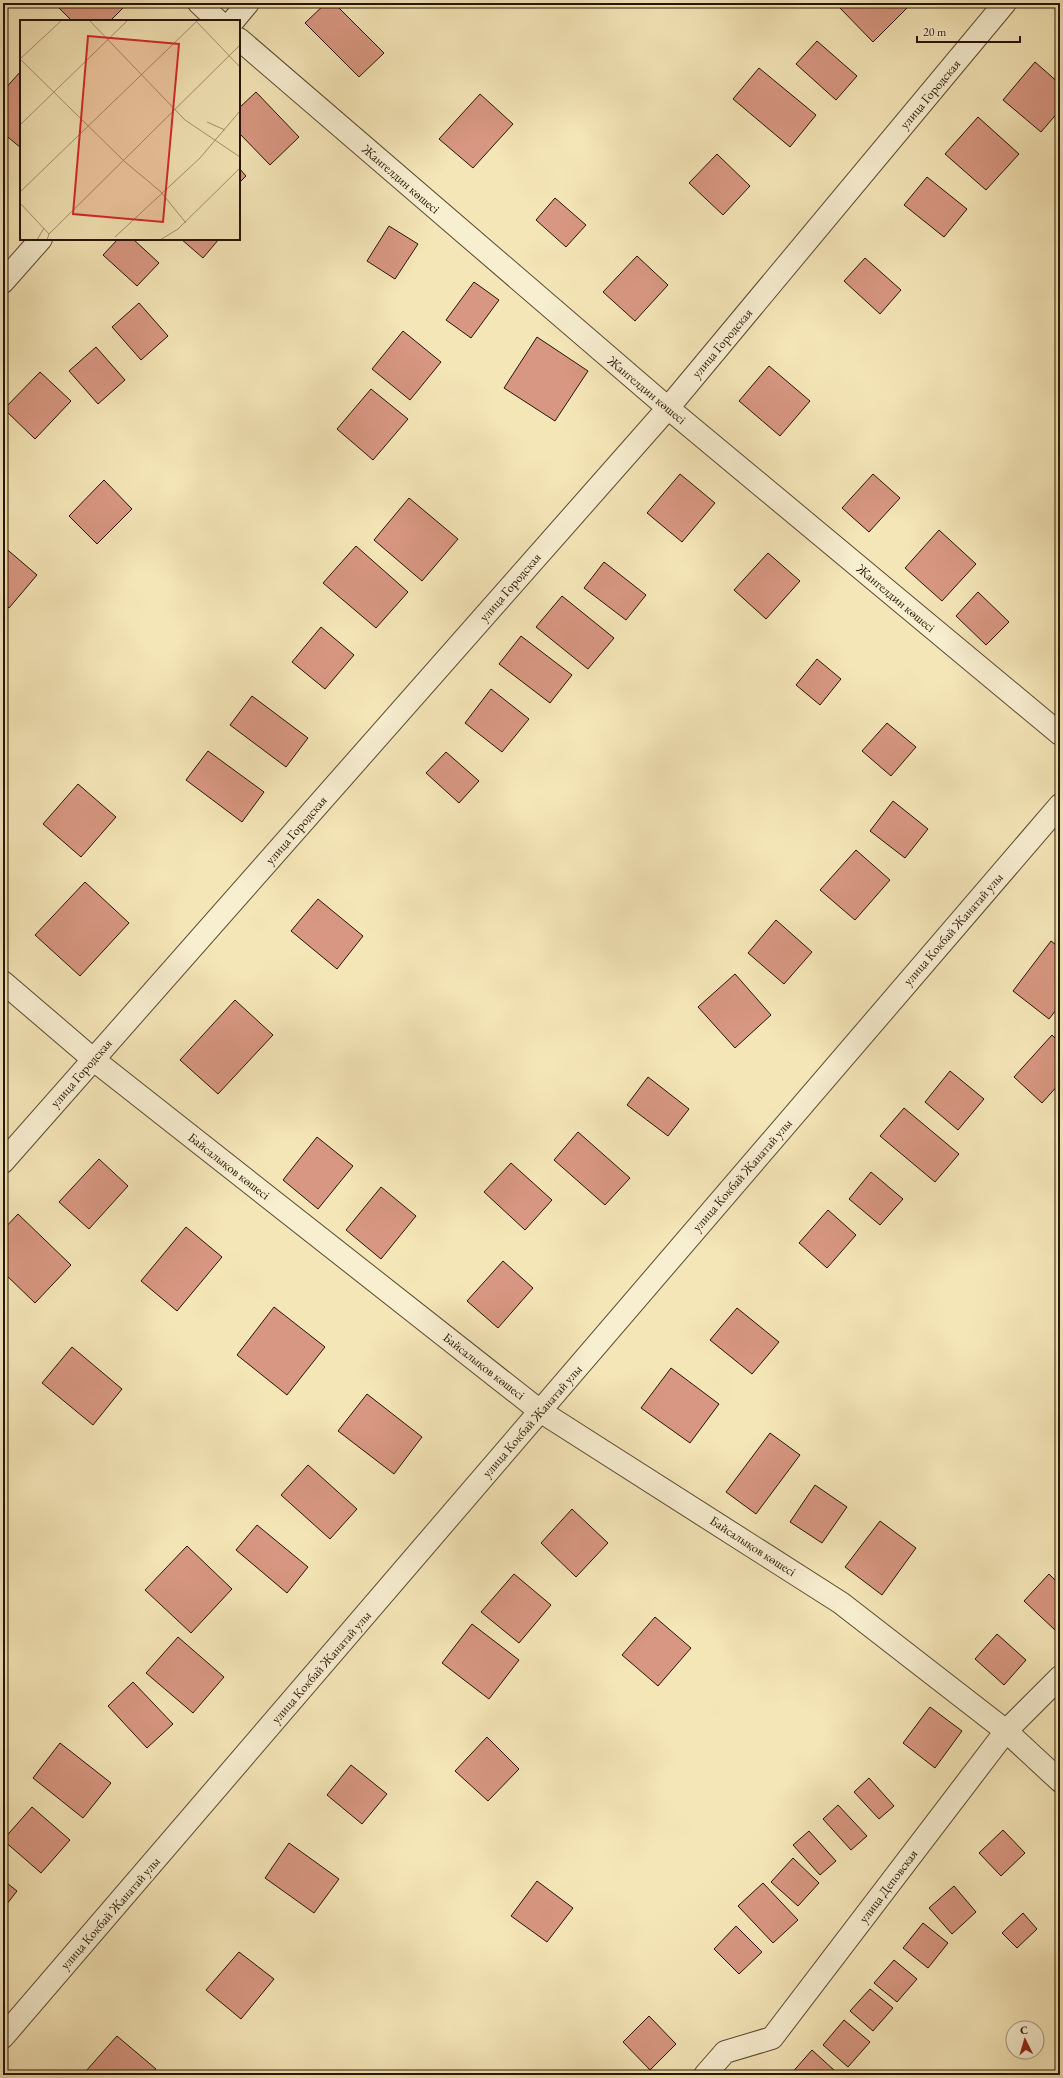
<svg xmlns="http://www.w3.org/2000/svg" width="1063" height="2078" viewBox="0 0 1063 2078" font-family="'EB Garamond',serif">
<rect width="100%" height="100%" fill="#f5e6b8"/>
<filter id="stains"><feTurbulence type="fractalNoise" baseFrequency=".005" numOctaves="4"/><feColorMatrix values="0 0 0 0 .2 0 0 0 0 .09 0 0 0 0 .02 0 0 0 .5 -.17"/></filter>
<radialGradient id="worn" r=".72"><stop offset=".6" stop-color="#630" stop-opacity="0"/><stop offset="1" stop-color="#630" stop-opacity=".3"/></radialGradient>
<path fill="#d89782" stroke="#251401" d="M62,3H128L110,21H72L58,7Z
M326,3H334L384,53L359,77L305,23Z
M844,3H908L910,5L873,42L839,7Z
M817,41L857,76L836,100L796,64Z
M1035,62L1060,84V110L1041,132L1003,100Z
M759,68L816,115L790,147L733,99Z
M21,71V148L3,133V91Z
M256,92L299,137L270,165L239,133V108Z
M480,94L513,124L473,168L439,139Z
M978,117L1019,154L986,190L945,154Z
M717,154L750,186L723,215L689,183Z
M239,168L246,176L239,183Z
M927,177L967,209L944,237L904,205Z
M555,198L586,225L566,247L536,220Z
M389,226L418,244L395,279L367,261Z
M118,239H133L159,263L137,286L103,255Z
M181,239H219L203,258Z
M637,256L668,285L635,321L603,292Z
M865,258L901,290L880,314L844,281Z
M474,282L499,300L471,338L446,320Z
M139,303L168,336L141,360L112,327Z
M403,331L441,362L410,400L372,369Z
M537,337L588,371L555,421L504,388Z
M96,347L125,380L98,404L69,371Z
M769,366L810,401L780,436L739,401Z
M40,372L71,401L35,439L4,409Z
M371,389L408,419L373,460L337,429Z
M680,474L715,503L682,542L647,513Z
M873,474L900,498L869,532L842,508Z
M104,480L132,509L97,544L69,516Z
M409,498L458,539L422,581L374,540Z
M939,530L976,564L942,601L905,568Z
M3,546L37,575L9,608L3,604Z
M356,546L408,592L376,628L323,583Z
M768,553L800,581L766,619L734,590Z
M604,562L646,595L626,620L584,588Z
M978,592L1009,622L986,645L956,616Z
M562,596L614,638L588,669L536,627Z
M321,627L354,655L325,689L292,662Z
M521,636L572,675L550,703L499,664Z
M817,659L841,679L820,705L796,685Z
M491,689L529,719L502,752L465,723Z
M252,696L308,738L286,767L230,725Z
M887,723L916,747L891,776L862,751Z
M208,751L264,792L242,822L186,780Z
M446,752L479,781L459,803L426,773Z
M78,784L116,817L81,857L43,824Z
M893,801L928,829L905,858L870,831Z
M856,850L890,880L855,920L820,890Z
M85,882L129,923L80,976L35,935Z
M318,899L363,936L337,969L291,931Z
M776,920L812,952L784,984L748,953Z
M1051,941L1060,948V1005L1049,1019L1013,991Z
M735,974L771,1015L735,1048L698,1007Z
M235,1000L273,1035L218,1094L180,1060Z
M1052,1035L1060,1043V1083L1042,1103L1014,1077Z
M950,1071L984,1099L958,1130L925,1102Z
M648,1077L689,1109L668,1136L627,1105Z
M904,1108L959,1154L935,1182L880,1136Z
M578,1132L630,1178L605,1205L554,1160Z
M317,1137L353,1166L318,1209L283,1180Z
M99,1159L128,1186L89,1229L59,1202Z
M511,1163L552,1200L525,1230L484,1192Z
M871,1172L903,1199L880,1225L849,1199Z
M381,1187L416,1216L381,1259L346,1230Z
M828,1210L856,1235L827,1268L799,1243Z
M18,1214L71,1265L35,1303L3,1272V1230Z
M186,1227L222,1257L177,1311L141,1281Z
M503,1261L533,1288L498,1328L467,1301Z
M274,1307L325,1347L287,1395L237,1355Z
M737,1308L779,1342L752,1374L710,1340Z
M72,1347L122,1389L93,1425L42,1383Z
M671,1368L719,1404L690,1443L641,1408Z
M367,1394L422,1437L394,1474L338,1431Z
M770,1433L800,1455L756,1514L726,1492Z
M308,1465L357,1509L330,1539L281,1495Z
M815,1485L847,1507L822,1543L790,1522Z
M572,1509L608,1543L576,1577L541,1543Z
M880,1521L916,1548L882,1595L845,1567Z
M257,1525L308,1567L287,1593L236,1550Z
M187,1546L232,1589L191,1633L145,1590Z
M514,1574L551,1605L519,1643L481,1612Z
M1049,1574L1060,1585V1625L1055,1630L1024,1601Z
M655,1617L691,1648L658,1686L622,1655Z
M472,1624L519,1660L489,1699L442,1663Z
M997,1634L1026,1660L1004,1685L975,1659Z
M178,1637L224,1677L193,1713L146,1673Z
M133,1682L173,1724L147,1748L108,1706Z
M930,1707L962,1731L935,1768L903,1743Z
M487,1737L519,1769L488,1801L455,1771Z
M60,1743L111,1783L83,1818L33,1778Z
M351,1765L387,1794L362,1824L327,1795Z
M869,1778L894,1806L879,1819L854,1792Z
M838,1805L867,1836L851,1850L823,1819Z
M32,1807L70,1840L41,1873L3,1840Z
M1003,1830L1025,1853L1001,1876L979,1853Z
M809,1831L836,1861L820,1875L793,1845Z
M289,1843L339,1879L314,1913L265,1878Z
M793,1858L819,1883L798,1906L771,1882Z
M3,1880L17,1891L3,1909Z
M537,1881L573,1908L547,1942L511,1916Z
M763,1883L798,1920L773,1943L738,1906Z
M954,1886L976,1912L952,1934L929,1908Z
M1023,1913L1037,1929L1017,1948L1002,1933Z
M923,1923L948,1943L928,1968L903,1948Z
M736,1926L762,1952L739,1974L714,1949Z
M239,1952L274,1979L241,2019L206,1990Z
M894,1960L917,1979L897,2002L874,1983Z
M870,1989L893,2008L873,2031L850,2011Z
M649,2016L676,2044L650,2070L623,2042Z
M844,2020L870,2042L848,2067L823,2045Z
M117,2036L156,2069L150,2075H90L86,2071Z
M812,2050L835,2071L831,2075H790Z"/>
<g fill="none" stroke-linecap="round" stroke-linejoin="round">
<defs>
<path id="street" d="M199,3L218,21
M233,21L248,3
M239,39L668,408L1060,734
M3,282L41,239
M3,982L94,1060L540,1411L841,1603L1006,1731L1060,1781
M3,1162L668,408L1005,3
M3,2037L1060,805
M705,2075L725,2052L772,2038L1006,1731L1060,1677"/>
</defs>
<use href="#street" stroke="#59482f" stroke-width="24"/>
<use href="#street" stroke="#f8efd1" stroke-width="22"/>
</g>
<g text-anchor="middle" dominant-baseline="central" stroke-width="4" stroke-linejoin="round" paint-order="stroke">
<g font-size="13" fill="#251401" stroke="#f8efd1">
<text transform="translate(930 94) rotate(-50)">улица Городская</text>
<text transform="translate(401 179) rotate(41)">Жангелдин көшесі</text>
<text transform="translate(722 343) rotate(-50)">улица Городская</text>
<text transform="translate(647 390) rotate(40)">Жангелдин көшесі</text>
<text transform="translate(510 587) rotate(-49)">улица Городская</text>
<text transform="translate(896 598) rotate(40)">Жангелдин көшесі</text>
<text transform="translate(296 830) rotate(-49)">улица Городская</text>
<text transform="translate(953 929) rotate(-49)">улица Кокбай Жанатай улы</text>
<text transform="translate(81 1073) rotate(-49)">улица Городская</text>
<text transform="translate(229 1166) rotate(38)">Байсалықов көшесі</text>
<text transform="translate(742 1175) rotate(-49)">улица Кокбай Жанатай улы</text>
<text transform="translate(484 1366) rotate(38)">Байсалықов көшесі</text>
<text transform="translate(532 1421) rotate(-49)">улица Кокбай Жанатай улы</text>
<text transform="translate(753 1546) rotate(33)">Байсалықов көшесі</text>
<text transform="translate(321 1667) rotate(-49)">улица Кокбай Жанатай улы</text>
<text transform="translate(888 1886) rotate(-53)">улица Деповская</text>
<text transform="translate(110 1913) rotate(-49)">улица Кокбай Жанатай улы</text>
</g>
</g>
<g transform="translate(20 20)">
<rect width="220" height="220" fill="#f5e6b8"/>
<path fill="none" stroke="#a2926f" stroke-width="1" d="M69,0L165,100L220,137M175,0L220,47M0,39L104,141L141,172L166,203M0,39L42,0M187,102L205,110M0,105L108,0M0,172L178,0M0,183L29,214M95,217L180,138L220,91M17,220L24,208M27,220L29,214L220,25M140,220L158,209L220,148"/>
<path fill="#d62828" fill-opacity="0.15" stroke="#d62828" stroke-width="2" d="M68,16L159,24L143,202L53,194Z"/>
<rect width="220" height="220" fill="none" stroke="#251401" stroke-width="2"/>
</g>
<rect width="1063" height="2078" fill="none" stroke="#f5e6b8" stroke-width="16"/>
<rect x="4" y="4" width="1055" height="2070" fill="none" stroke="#251401" stroke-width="2"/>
<rect x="8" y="8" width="1047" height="2062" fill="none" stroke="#251401"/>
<g transform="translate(1025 2040) rotate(355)"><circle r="19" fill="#f8efd1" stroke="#a4977e"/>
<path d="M0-3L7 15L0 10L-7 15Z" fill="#8f2418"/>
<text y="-6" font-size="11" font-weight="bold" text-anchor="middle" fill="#251401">С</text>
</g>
<path d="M917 36v6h103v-6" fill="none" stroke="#251401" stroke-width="2"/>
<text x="923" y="36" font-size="12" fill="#251401" stroke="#f8efd1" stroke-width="3" paint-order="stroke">20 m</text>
<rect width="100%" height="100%" filter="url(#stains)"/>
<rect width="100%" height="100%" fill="url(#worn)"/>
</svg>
